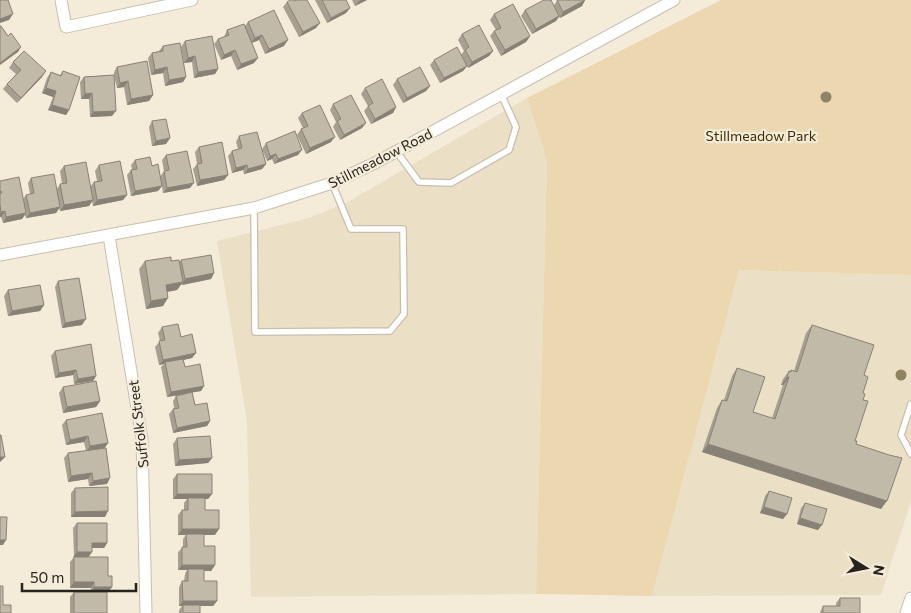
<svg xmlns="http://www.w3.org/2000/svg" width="911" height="613" viewBox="0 0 911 613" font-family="Commissioner,sans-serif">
<rect width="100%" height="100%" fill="#f4ebd9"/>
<path fill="#ebdfc6" d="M527,98L547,161L536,594L251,597L247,421L217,241L309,218L346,203Z
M739,270L911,275V501L881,595L652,596Z"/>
<path fill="#ecd8b0" d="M721,0H911V275L739,270L652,596L536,594L547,161L527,98Z"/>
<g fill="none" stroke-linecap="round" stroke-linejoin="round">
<defs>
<path id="lane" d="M396,151L419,182L451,183L509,150L516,127L501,94
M254,208L255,332L390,331L404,314L403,229H351L332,183
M911,404L901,435L911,454"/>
<path id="street" d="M61,0L66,27L192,0
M109,236L142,439L146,613
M0,255L254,208L332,183L375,163L674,0
M906,613L911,598"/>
</defs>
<use href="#lane" stroke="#c7bfae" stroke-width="8"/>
<use href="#street" stroke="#c7bfae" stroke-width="13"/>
<use href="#lane" stroke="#fff" stroke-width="5.5"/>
<use href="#street" stroke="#fff" stroke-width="11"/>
</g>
<g fill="#908364">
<circle cx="826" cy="97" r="5.5"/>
<circle cx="901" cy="375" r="5.5"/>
</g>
<path fill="#a7a091" d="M315,0H346L350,8L346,13L327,23Z
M352,0H367L355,6Z
M556,0H585L582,6L560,18L559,17L556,21L532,34L521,16L525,10L554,5L557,1Z
M287,2L316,28L299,37L283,7Z
M494,14L530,36L526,42L501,56L490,36L494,31L496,30L490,20Z
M248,22L284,46L265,54L259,40L252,43L254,63L237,70L231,56L221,60L214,44L218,39L224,37L227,30L245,26Z
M462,34L493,51L489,56L468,68L461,55L464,51L458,40Z
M185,41L218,69L215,74L194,78L192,62L184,63L181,47Z
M163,46L186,77L183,82L165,86L163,73L151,75L148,58L152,53L159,51Z
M434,60L467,66L463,71L440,83L430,65Z
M13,62L42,77L17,103L3,89L7,84L16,74L9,68Z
M117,67L153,95L149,101L127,105L124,87L117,88L114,76L112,116L90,117L89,99H81L80,82L84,77L114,75V72Z
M63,71L69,110L66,115L48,110L53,97L42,93L47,78L51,72L60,75Z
M397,79L430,86L426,91L403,103L393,85Z
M365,88L396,107L393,113L371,124L364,111L368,106L361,94Z
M333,104L362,128L340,140L333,127L336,122L330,110Z
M302,113L331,142L306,154L297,135L301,129L303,128L298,118Z
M152,121L170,138L166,144L152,146L149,127Z
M239,136L262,149L266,143L298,155L274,164L272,159L267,161L262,149L266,164L262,169L244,174L243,170L232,173L228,156L232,151L238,149L236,142Z
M199,147L228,175L224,180L197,186L193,169L197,164L195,152Z
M166,155L190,188L163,193L162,186L158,191L131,196L127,175L131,170L132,169L131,165L135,160L160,177L164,171L162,160Z
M99,165L127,195L123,200L93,206L92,201L89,206L60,211L59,208L56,213L26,218L25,215L22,219L3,223L1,217H0V181L23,199L26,195L30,194L28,183L31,178L57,189L60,184H62L60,171L64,166L90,187L94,182L97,181L95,171Z
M181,260L214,273L211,279L182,285L181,284L177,290L167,292L163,306L146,309L139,269L145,261L180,262Z
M58,281L82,325L62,328L55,287Z
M8,290L44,305L40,311L8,316L4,296Z
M812,325L864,375L863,400L855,441L856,444L881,509L702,452L717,408L722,400H724L732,376L737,368L753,412L772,418L783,385H781L783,379L789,371L790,372L791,370L794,371L806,333Z
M162,327L181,337L196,353L192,358L183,360L185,367L204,386L201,391L192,392L195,405L210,421L207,426L173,433L169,414L174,408L173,401L176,396L181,395L167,397L161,367L164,364L159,365L155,347L160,341L158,333Z
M55,351L96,376L93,381L74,384L73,375L55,378L51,356Z
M63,387L100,401L96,407L63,413L59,393Z
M66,420L108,443L105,448L107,484L89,486L88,479L68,482L64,458L68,453L86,451L84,442L66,445L62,425Z
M177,438L212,458L208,463L175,466L173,444Z
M177,474L212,494L208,499H205V510L215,535H204V546L215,565L211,571H204V581L217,601L213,606H200V613H179V610L182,606H179V587L182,581H184L185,574L187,570H178V552L183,547V539L186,535H178V515L182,510H184V503L187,499H173V479Z
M75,488L105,517H71V493Z
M769,491L787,514L783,519L760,513L765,496Z
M805,503L818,530L797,524L801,508Z
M77,523L107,543L104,548H92V552L89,557L108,576L112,587L108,592H91V588H70V562L74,557L73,528Z
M74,592L106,613H70V597Z
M840,598L860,613H820V612L823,606H836V603Z"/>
<path fill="#888276" d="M361,0H367L355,6L359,1Z
M585,0L582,6L560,18L563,12Z
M350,8L346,13L327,23L331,18Z
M13,14L9,20L0,23V19Z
M559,16L556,21L532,34L536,29Z
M320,23L316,28L299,37L303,32Z
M262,35L259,40L251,43L255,38Z
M530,36L526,42L501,56L505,50Z
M288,40L284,46L265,54L269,49Z
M21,47L18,52L0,65V63Z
M235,50L231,56L221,60L224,55Z
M493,51L489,56L468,68L472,62Z
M195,56L192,62L184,63L188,58Z
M258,58L254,63L237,70L241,64Z
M467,66L463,71L440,83L444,78Z
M167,67L163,73L151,75L155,70Z
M218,69L215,74L194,78L198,72Z
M46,71L42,77L17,103L21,98Z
M186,77L183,82L165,86L169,80Z
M128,81L124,87L117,88L120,83Z
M430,86L426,91L403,103L407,98Z
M46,88L56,91L53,97L42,93Z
M92,93L89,99H81L85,94Z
M153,95L149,101L127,105L131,99Z
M52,105L69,110L66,115L48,110Z
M396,107L393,113L371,124L375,119Z
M116,111L112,116L90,117L93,112Z
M366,123L362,128L340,140L344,135Z
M335,137L331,142L306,154L310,148Z
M170,138L166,144L152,146L156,141Z
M302,150L298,155L274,164L278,159Z
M276,154L272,159L267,161L270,156Z
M266,164L262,169L244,174L248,169Z
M247,165L243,170L232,173L236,168Z
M228,175L224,180L197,186L200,180Z
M194,183L190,188L163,193L167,188Z
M162,186L158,191L131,196L135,191Z
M127,195L123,200L93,206L97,200Z
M93,200L89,206L60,211L64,205Z
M60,207L56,213L26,218L30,213Z
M5,211L1,217H0V214L1,212Z
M26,213L22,219L3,223L6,217Z
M214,273L211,279L182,285L185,279Z
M183,282L177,290L160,293L166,285Z
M168,298L163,306L146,309L151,301Z
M44,305L40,311L8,316L12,311Z
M86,319L82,325L62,328L65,323Z
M196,353L192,358L165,364V362L164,364L159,365L163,360Z
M76,370L73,375L55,378L59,373Z
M96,376L93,381L74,384L78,379Z
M787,377H789L783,385H781Z
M204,386L201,391L167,397L171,392Z
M100,401L96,407L63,413L67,407Z
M210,421L207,426L173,433L177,428Z
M88,436L84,442L66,445L70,440Z
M108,443L104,448L86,452L90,446Z
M708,444L887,501L881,509L702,452Z
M0,457H5L0,462Z
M212,458L208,463L175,466L179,460Z
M92,473L88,479L68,482L71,476Z
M110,478L107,484L89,486L93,481Z
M177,494H212L208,499H188V498L187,499H173Z
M764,507L787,514L783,519L760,513Z
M108,511L105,517H71L75,512Z
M800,518L822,525L818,530L797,524Z
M182,529H219L215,535H178Z
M0,540H6L3,545H0Z
M92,543H107L104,548H88Z
M77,552H92L88,557H73Z
M182,565H215L211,571L188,570V569L187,570H178Z
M74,582H94L91,588H70Z
M94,587H112L108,592H91Z
M183,601H217L213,606H183V605L182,606H179Z"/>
<path fill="#c2baa9" stroke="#888276" d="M0,0H8L13,14L0,19Z
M290,0H295V1L297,0H307L320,23L303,32L287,2Z
M322,0H346L350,8L331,18Z
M544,0H551L559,16L536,29L525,10Z
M557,0H585L563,12Z
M513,4L530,36L505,50L494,31L501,28L494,14Z
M274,10L288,40L269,49L262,35L255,38L248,22Z
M244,24L258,58L241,64L235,50L224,55L218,39L229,35L227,30Z
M479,25L493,51L472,62L465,50L469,47L462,34Z
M0,26H1L8,36L11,33L21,47L0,63Z
M212,36L218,69L198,72L195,56L188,58L185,41Z
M180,43L186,77L169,80L167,67L155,70L152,53L163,51V46Z
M457,47L467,66L444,78L434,60Z
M24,51L46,71L21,98L7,84L21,70L13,62Z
M147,61L153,95L131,99L128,81L120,83L117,67Z
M420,67L430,86L407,98L397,79Z
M63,71L80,77L69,110L52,105L56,91L46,88L51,72L61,76Z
M114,75L116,111L93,112L92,93L85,94L84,77Z
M382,79L396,107L375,119L368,106L373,103L365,88Z
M351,95L366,123L344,135L337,121L341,119L333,104Z
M320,105L335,137L310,148L301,129L308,126L302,113Z
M166,119L170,138L156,141L152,121Z
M295,131L302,150L278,159L276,154L270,156L266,143Z
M257,132L266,164L248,169L247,165L236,168L232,151L242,148L239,136Z
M222,142L228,175L200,180L197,164L202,163L199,147Z
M187,151L194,183L167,188L164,171L169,170L166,155Z
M150,157L152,166L158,164L162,186L135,191L131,170L137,169L135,160Z
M120,161L127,195L97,200L94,182L102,181L99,165Z
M86,162L93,200L64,205L60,184L67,183L64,166Z
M54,174L60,207L30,213L26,195L34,193L31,178Z
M19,177L26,213L6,217L5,211L1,212L0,204V193H2L1,191L0,192V181Z
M211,255L214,273L185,279L181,260Z
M171,257V261L179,260L183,282L166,285L168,298L151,301L145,261Z
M79,278L86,319L65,323L58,281Z
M40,285L44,305L12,311L8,290Z
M178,324L181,337L192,334L196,353L163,360L159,341L165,340L162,327Z
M812,325L874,345L864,375L868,377L863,393L865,394L863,400L868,401L855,441H857L856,444L889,455L902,458L887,501L708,444L722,400L727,401L737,368L765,377L753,412L775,419L789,377H787L789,371L791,372V370L797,372Z
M91,344L96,376L78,379L76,370L59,373L55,351Z
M183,359L185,367L200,364L204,386L171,392L165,362Z
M96,381L100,401L67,407L63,387Z
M192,392L195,405L207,403L210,421L177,428L173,409L179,408L176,396Z
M102,413L108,443L90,446L88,436L70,440L66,420Z
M0,435H1L5,457H0Z
M210,436L212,458L179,460L177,438Z
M106,448L110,478L93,481L92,473L71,476L68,453Z
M177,474H212V494H177Z
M108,487V511L75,512V488Z
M769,491L792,498L787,514L764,507Z
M188,498H205V510H219V529H182V510H188Z
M805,503L827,509L822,525L800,518Z
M0,517H7L6,540H0Z
M77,523H107V543H92V552H77Z
M186,534H204V546H215V565H182V547H187Z
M74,557H108V576H112V587H94V582H74Z
M188,569H204V581H217V601H183L182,581H188Z
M0,586H3V605H11V613H0Z
M74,592H107V613H74Z
M840,598H860V613H823V606H840Z
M183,605H200V613H183Z"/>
<g text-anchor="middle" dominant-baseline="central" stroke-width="4.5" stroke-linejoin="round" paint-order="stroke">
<g font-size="14" fill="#3f2e05" stroke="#f4ebd9">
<text x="761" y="135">Stillmeadow Park</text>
</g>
<g font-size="14" fill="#27241d" stroke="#f4ebd9">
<text transform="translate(380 158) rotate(-27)">Stillmeadow Road</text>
<text transform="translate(138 424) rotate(-97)">Suffolk Street</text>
</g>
</g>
<g transform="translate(866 568) rotate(100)" stroke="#f4ebd9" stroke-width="4" paint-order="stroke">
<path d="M0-4L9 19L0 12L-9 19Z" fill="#27241d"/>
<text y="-8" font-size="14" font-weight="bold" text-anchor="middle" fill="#27241d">N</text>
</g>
<path d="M22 583v8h114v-8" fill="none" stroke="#27241d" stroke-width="2.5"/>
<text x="30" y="583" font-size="15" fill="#27241d" stroke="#f4ebd9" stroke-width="4" paint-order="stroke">50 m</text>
</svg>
